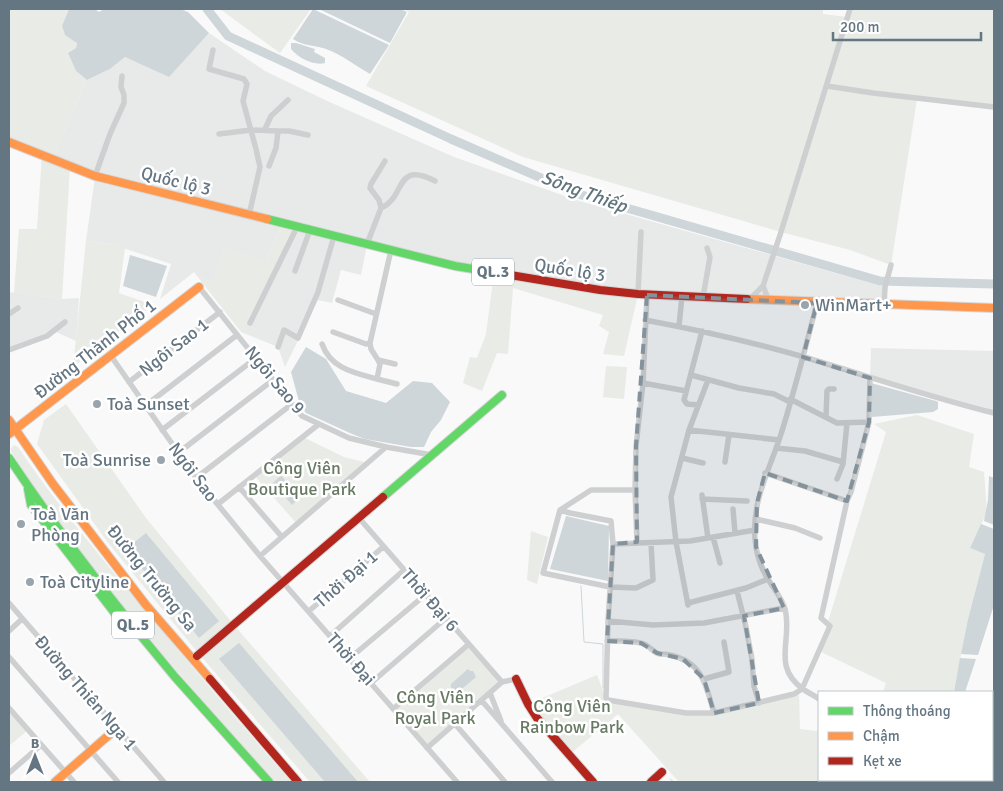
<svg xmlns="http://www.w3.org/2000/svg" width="1003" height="791" viewBox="0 0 1003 791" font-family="Signika,sans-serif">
<rect width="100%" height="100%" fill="#f9f9f9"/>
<path fill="#e8e9e9" d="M209,33L265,71L325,100L454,157L576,200L885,287L884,305L600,290L367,245L361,275L341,270L332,303L318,300L285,367L278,347L241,332L297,228L282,223L266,261L212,283L197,276L194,272L160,299L171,264L111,244L86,241L95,177L52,159L87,80L110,69L125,57L169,76Z
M9,292L62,299L79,298L76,341L54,331L9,350Z
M871,348L994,351V413L870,378Z"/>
<path fill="#e8ebe6" d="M9,9H69L62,26L65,35L77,42L76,48L68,53L76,71L87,80L52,159L70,167L62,299L14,293L19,229H37L42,155L9,142Z
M220,9H311L280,53Z
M403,9H823V14L847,17L850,9H994V106L917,99L891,265L850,250L781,232L523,157L366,86L409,12Z
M282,223L297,227L241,332L197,276L212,283L223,247L266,261Z
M86,241L111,244L125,248L119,293L153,305L73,367Z
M494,273L638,294L624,356L603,354L609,332L599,326L603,315L513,288L508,354L497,353L482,391L463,383L470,357L477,358L486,334Z
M606,366L627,367L624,399L603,397Z
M66,404L146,518L234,625L370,782H310L199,654L109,544L37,444L44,420Z
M917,415L974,434L969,467L984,472L987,512L970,548L985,554L968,619L954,692H883L886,683L819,651L886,432L874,424Z
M303,437L344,457L368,463L297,524L254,475Z
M14,445L18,447C53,499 94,549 134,597C185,659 238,721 291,782H273C194,691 112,599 42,500C31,484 21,467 11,451V448Z
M531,531L548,537L537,584L527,580Z
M469,644L502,682L427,748L393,709Z
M597,675L606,699L686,713H714L799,691L800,729L817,731L819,725V780H937L936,782H679L618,714L569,755L528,704Z
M9,708L28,730L9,746Z"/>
<path fill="#ced6d9" d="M69,9H95L99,12L104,9H180L188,12L209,33L169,77L125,57L110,69L87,80L76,71L68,53L76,48L77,43L65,35L62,26Z
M313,9L389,45L370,74C356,66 341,54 326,49C315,45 303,46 293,39Z
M319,9H400L407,12L390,43Z
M291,43H296L315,49L314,52L325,58V63C314,66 298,58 291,49Z
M130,255L167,266L156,297L123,286Z
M306,347L326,359L346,391L386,403L413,381L432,383L450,402L441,420L431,432L424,447H411L365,439L352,434L306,413L300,405L291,372Z
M871,383L936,401L938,402V409L933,412L872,417Z
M281,475L288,484L294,486V490L300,497L292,505L273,483Z
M989,476L994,478V525L984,521L988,500Z
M566,516L609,526L608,581L550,569Z
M981,524L994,529V605L978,655L961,654L968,619L985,554L970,548Z
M146,533L219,621L199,638L126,549Z
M239,643L358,782H325L219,659Z
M960,658L976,659L965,692H954Z
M468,669L470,671H473L476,677L457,693L451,691V684Z"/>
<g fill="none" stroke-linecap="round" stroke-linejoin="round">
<path stroke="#ced6d9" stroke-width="1" d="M581,586L584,642L603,644V688
M670,779L674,782"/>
<path stroke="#ced6d9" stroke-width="9" d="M207,9L228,36L451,139L578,194L880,281L994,284"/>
<defs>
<path id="fast" d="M267,219L455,266L492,272
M9,458C60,534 116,607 175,677C206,712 238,747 269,782
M28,489L31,505L124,625
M383,497L502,395
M992,719L994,709"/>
<path id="slow" d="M9,142L95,176L267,219
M747,299L994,308
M9,420L53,484L146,605L210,679
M9,434L199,287
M55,782L117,728
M975,782L976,780"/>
<path id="jam" d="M492,272L600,290L638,294L747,299
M197,656L383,497
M210,679L298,782
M516,679L528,704L537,718L593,782
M651,782L662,772"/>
</defs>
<use href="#fast" stroke="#d5d6d7" stroke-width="10"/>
<use href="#slow" stroke="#d5d6d7" stroke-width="10"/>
<use href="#jam" stroke="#d5d6d7" stroke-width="10"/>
<path stroke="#cecfd0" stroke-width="5.5" d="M213,50L209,69L244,79L247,84L243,101L256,149L260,167L249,215
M827,86L873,93L994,107
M265,129L271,116L288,100
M278,131H289L308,135
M219,134L251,130L278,131L276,148L269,166
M95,176L110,134L124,103V95L121,87L122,76
M381,208C406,198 394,160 435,181
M367,244L381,208L379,200L370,188L371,184L385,161
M391,250L370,343L371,349L378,360L395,364
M295,271L310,230
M763,286L769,301
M199,287L302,416L349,438L386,447L432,455
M638,294L641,232
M703,297L710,257L707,248
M338,300L376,314
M749,300L763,286L781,232L850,9
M817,303C806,346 795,389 782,431C770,470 749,504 756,547C758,558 762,570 768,579C774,589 782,598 785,609C793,640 771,666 803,689C808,693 814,695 819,699
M884,305L885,287L891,265
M9,314L18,308
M645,320C698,330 752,342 804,357C868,376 930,397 994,413
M250,323L297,227
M679,326L682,296
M333,332L366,344L370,343
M322,344C331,369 355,373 377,379L380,364L378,360
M278,347L284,330L298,338L318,292L334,236
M9,350L47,336L65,322
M111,356L196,478L260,556L457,782
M691,375L739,388L774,394L790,402
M377,379L397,384
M129,382L220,312
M643,383L686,391
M790,399L837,423L869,422
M698,405L687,404L684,400L702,331
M145,406L237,335
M826,416L827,391L829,389H834
M162,430L256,358
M689,430L779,440
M776,448L805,451L843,462
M178,453L273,380
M682,458L703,463
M725,462L729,435
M765,473L847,501
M196,478L292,404
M837,479L843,464L847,423
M239,487L282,537
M635,490H591L560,510L543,573L610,587L636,588L653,580L651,543
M702,495L708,538
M702,499L747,501
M218,504L319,424
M733,509L735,533
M560,510L570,513L611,521L613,544L690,541L755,530
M359,518L502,682
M756,519L795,528L820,538
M713,537L720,563
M637,542L635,490L636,446L643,383L647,295
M613,544L608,621L606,698L608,700L686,713H714
M260,556L386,447
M737,591L746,627L752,659L754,686L759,703
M9,603L164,782
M688,603L746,588L768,579
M688,605L676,542L671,497L689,430L708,380
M309,611L383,547
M608,621L653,625L704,623L784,608
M9,631L22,619
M330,636L404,570
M607,641C617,641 638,640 646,645C651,648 653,652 659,654C662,654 667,654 670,655C703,662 706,686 714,713L794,694L802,689L830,626L821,618L847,501L851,492L869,422L870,378
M9,657L118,782
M350,658L425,595
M704,679L729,672L724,642
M371,683L446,618
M490,693L501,721
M482,701L552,782
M9,708L74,782
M393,709L469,644
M455,724L505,782
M427,748L502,682L516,679
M9,773L41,745
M959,780L963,782"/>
<use href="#fast" stroke="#63d668" stroke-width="8"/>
<use href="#slow" stroke="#ff974d" stroke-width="8"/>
<use href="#jam" stroke="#b3261e" stroke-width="8"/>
</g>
<path fill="#84929c" fill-opacity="0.2" stroke="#84929c" stroke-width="4" stroke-dasharray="10 6" stroke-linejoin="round" d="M647,295L817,303L803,357L870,378L869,422L847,501L765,473L757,503L756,547L784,608L744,616L759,703L714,713L704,679L683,659L657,653L641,643L607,641L613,544L637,542L636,446Z"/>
<g fill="#99a4ac" stroke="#fff" stroke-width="2">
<circle cx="805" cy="305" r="5"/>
<circle cx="97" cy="404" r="5"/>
<circle cx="161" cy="460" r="5"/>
<circle cx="21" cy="524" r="5"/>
<circle cx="30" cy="582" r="5"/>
</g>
<g text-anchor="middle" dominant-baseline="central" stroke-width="5" stroke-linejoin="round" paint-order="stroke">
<g fill="#fff" stroke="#939fa8" stroke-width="1">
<rect x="472" y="258.5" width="42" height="27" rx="4"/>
<rect x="112" y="611.5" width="42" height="27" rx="4"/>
</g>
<g font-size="16" font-weight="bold" fill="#657683">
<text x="493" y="272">QL.3</text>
<text x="133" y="625">QL.5</text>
</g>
<g font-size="18" fill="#657683" stroke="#fff">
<text transform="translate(176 181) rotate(14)">Quốc lộ 3</text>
<text transform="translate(570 270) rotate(9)">Quốc lộ 3</text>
<text transform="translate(174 347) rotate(-38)">Ngôi Sao 1</text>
<text transform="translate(95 349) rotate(-38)">Đường Thành Phố 1</text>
<text transform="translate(275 380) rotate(50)">Ngôi Sao 9</text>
<text transform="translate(193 472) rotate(53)">Ngôi Sao</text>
<text transform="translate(152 578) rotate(51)">Đường Trường Sa</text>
<text transform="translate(346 579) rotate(-41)">Thời Đại 1</text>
<text transform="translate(430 600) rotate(49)">Thời Đại 6</text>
<text transform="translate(351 659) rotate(49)">Thời Đại</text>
<text transform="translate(86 693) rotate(49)">Đường Thiên Nga 1</text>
</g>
<g font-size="18" fill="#657683" stroke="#fff" text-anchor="start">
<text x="815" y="305">WinMart+</text>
<text x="107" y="404">Toà Sunset</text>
<text x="151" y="460" text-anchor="end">Toà Sunrise</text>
<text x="31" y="514">Toà Văn<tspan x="31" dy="21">Phòng</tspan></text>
<text x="40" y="582">Toà Cityline</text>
</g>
<g font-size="18" fill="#687a64" stroke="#fff">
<text x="302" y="468">Công Viên<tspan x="302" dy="21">Boutique Park</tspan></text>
<text x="435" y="697">Công Viên<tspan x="435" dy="21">Royal Park</tspan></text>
<text x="572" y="706">Công Viên<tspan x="572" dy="21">Rainbow Park</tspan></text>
</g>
<g font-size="19" font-style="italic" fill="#60757c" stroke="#fff">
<text transform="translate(584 192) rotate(20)">Sông Thiếp</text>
</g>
</g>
<rect width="1003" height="791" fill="none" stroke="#657683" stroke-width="20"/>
<rect x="818" y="691" width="175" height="90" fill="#ffffff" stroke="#c1c8cd"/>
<rect x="828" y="707" width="25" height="8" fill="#63d668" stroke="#c1c8cd"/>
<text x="863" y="716" font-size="15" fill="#657683">Thông thoáng</text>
<rect x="828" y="732" width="25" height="8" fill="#ff974d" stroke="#c1c8cd"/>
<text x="863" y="741" font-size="15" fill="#657683">Chậm</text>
<rect x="828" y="757" width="25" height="8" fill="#b3261e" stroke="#c1c8cd"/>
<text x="863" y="766" font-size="15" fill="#657683">Kẹt xe</text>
<g transform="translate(35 756)" stroke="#ffffff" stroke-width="4" paint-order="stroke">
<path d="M0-4L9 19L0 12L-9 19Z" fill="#657683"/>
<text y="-8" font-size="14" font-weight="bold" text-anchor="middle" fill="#657683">B</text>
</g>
<path d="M833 32v8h148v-8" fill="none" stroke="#657683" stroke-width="2.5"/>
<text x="840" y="32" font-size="15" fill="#657683" stroke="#ffffff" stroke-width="4" paint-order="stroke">200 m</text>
</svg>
